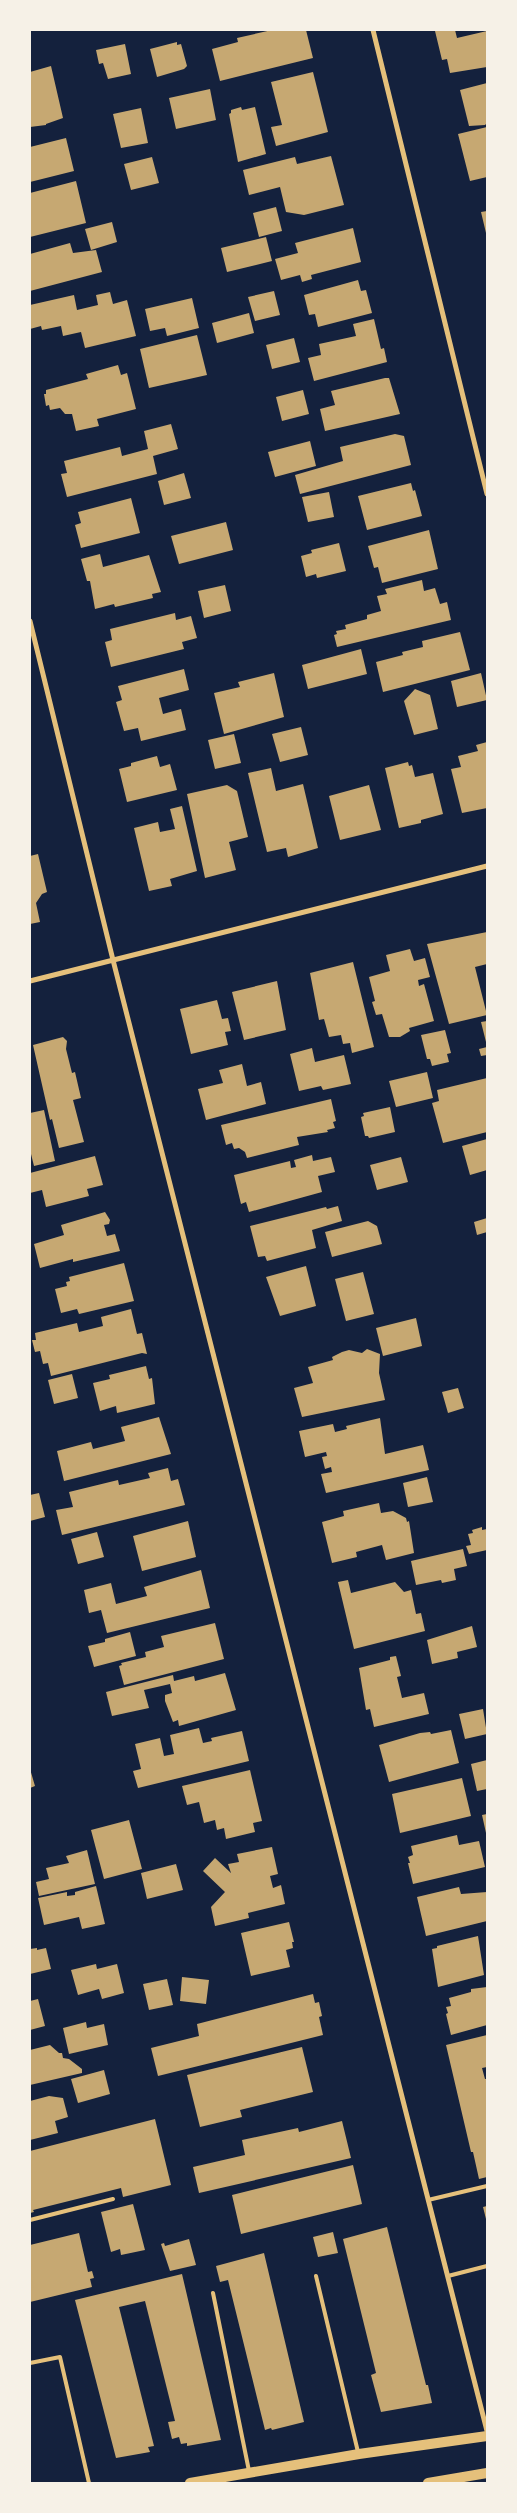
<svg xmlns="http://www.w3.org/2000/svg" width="517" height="2513" viewBox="0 0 517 2513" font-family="'DejaVu Sans',sans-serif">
<rect width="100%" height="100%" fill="#14213d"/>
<path fill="#c6a872" d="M272,30H306L313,58L220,81L212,49L238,42L237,38Z
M455,30L457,38L487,31V67L450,73L447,59L442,60L435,31Z
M177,42V45L181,44L187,66L184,69L157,77L150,49Z
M125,44L131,74L108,79L103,63L99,64L96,50Z
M51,66L63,118L46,124V125L30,127V72Z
M313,72L328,132L276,146L271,127L282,125L271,82Z
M487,83V123L485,125L469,126L460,90Z
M210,89L216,120L176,129L169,98Z
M241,107L242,110L255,107L266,154L238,162L229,114L231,113V110Z
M141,108L148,143L121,148L113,114Z
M487,127V177L470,181L458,134Z
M66,138L74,171L30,182V147Z
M331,156L344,205L304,215L286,212L280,187L249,195L243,170L295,157L297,164Z
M152,157L159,183L131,190L124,164Z
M76,181L86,223L30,237V193Z
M276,207L282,231L259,237L253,213Z
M487,211V233H486L481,212Z
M112,222L117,242L91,250L85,229Z
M353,228L361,262L311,275L312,279L302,282L300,275L281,280L275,259L298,253L295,243Z
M266,237L272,261L227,272L221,248Z
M70,243L73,253L96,250L102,272L30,291V254Z
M358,280L361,291L366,290L372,313L318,327L315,314L309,315L304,295Z
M274,291L280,315L255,321L248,297Z
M110,292L113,304L127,300L136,336L85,348L81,332L63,336L61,326L42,330L41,326L30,329V305L74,295L77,310L98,305L96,295Z
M192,298L199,328L167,336L165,328L150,331L145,309Z
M249,313L254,333L217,343L212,323Z
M374,319L381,349L384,348L387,362L314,381L308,358L321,355L319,344L356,336L353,324Z
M197,335L207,375L149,388L140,349Z
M294,338L300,362L272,369L266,345Z
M118,365L121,375L127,373L136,409L97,419L99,426L76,431L72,414H65L60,408L50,410L49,405L46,406L44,394H46V390L88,379L86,374Z
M385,378H389L400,414L325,431L320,409L335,405L331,391Z
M303,390L309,414L282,421L276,397Z
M171,424L178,449L153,456L157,474L67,497L61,474L67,473L64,461L120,447L122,456L148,449L144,431Z
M395,434L404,436L411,465L300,494L295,475L343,461L340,447Z
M310,441L316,466L275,477L268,452Z
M184,473L191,498L164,505L158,481Z
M411,483L413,491L415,490L422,516L367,530L358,496Z
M329,492L334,517L308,522L302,497Z
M131,498L140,533L81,548L75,525L81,523L78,512Z
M226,522L233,550L179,564L171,536Z
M429,530L438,569L382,583L378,567L374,568L368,546Z
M339,543L346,571L317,578L316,574L306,577L301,556L312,553L311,550Z
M100,554L103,567L149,555L161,592L152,594L153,598L115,607L114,604L95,609L90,581H87L81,559Z
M422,580L424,591L435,588L440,604L447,602L451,620L337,647L334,635L337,634L336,631L346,629L345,625L367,619V615L381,611L377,596L387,594L385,589Z
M225,585L231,611L204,618L198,591Z
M175,613L176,620L191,616L197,638L182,642L184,649L111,667L105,642L112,640L110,629Z
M460,632L470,670L383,692L376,662L403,655L402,652L423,647L422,641Z
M361,649L367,674L308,689L302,665Z
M184,669L189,690L159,698L163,714L181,709L186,730L141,741L138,728L124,731L116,702L122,700L118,686Z
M274,673L284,717L224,734L214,693L240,687L238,682Z
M481,673L487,700L457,707L451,681Z
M415,689L430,695L438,729L414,735L404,701Z
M301,727L308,755L280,762L272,734Z
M234,734L241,763L215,769L208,740Z
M487,742V808L462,813L451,769L461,767L458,756L478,751L476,745Z
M157,756L160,767L170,764L177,790L127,802L119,769L131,766V763Z
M408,762L409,766L412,765L415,777L433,773L443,814L421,820V823L399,828L385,768Z
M271,768L276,791L303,784L318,848L288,857L286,848L267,852L248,773Z
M227,785L237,791L248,837L229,842L236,870L205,878L187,794Z
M369,785L381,830L340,840L329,796Z
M182,806L197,871L170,879L172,886L149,891L134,828L158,822L160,832L175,829L170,809Z
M38,854L47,892L42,894L36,903L40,922L30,924V856Z
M487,932V964L475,967L487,1015L449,1024L427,944Z
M410,949L414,961L425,958L430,977L418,980L419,986L424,984L434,1021L409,1028L410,1031L400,1037H389L382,1014L376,1015L372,1002L375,1001L369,977L390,971L386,955Z
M353,962L374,1047L352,1053L350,1043L343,1044L341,1035L329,1037L324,1019L319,1020L310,973Z
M277,981L286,1030L244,1040L232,992Z
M217,1000L222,1019L228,1018L231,1031L225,1032L228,1045L191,1054L180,1009Z
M487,1021V1042H486L481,1022Z
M445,1030L451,1053L447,1054L449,1062L432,1066L430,1059H427L421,1035Z
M63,1037L67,1041L66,1049L72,1073L75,1072L81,1098L73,1100L84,1142L59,1148L52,1119L50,1120L33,1045Z
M487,1047V1055L481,1056L479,1049Z
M312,1048L315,1062L344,1055L351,1084L323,1090L321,1086L299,1091L290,1054Z
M242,1064L247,1086L261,1082L266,1104L206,1120L198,1089L223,1083L219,1070Z
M427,1072L433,1098L396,1107L389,1081Z
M487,1078V1132L443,1143L432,1103L439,1101L437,1090Z
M331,1099L336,1121L333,1122L335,1128L327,1130L328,1132L297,1137L299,1145L247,1158L245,1152L239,1148L234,1149L232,1143L226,1145L221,1125Z
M390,1107L395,1132L369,1138L368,1136H365L361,1117L364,1116L363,1113Z
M44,1110L55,1161L34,1166L30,1150V1113Z
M487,1139V1170L470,1175L462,1146Z
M312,1155L313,1161L331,1157L335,1172L318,1176L322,1192L249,1212L246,1202L241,1204L234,1175L290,1161L291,1168L296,1167L294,1160Z
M95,1156L103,1185L87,1189L89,1196L46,1207L42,1190L30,1193V1173Z
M401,1157L408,1182L377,1190L370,1165Z
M338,1206L342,1221L312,1230L316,1248L267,1261L265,1256L258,1257L250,1226L326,1207L327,1209Z
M105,1212L110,1220L109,1224L104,1225L107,1236L115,1234L120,1251L73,1262V1259L40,1268L34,1244L64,1235L61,1225Z
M487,1218V1232L477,1235L474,1222Z
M368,1221L377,1226L382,1244L332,1257L325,1232Z
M124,1263L134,1301L79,1314L77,1309L61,1313L55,1289L67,1286L66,1282L70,1281L69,1277Z
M306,1266L316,1306L280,1316L266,1277Z
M363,1272L374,1314L346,1321L335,1279Z
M131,1309L137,1334L142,1333L147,1354L142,1353L51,1376L48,1363L43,1364L40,1351L35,1352L32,1340H36L35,1333L77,1323L79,1332L103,1326L101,1317Z
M416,1318L422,1346L383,1356L376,1328Z
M367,1349L380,1354L379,1373L385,1400L302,1417L294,1388L313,1383L308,1367L333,1360L332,1357L342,1352L349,1350L362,1353Z
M146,1366L149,1379L152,1378L155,1404L117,1413L116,1406L100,1411L93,1383L110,1379L109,1375Z
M72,1374L78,1398L54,1404L48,1380Z
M458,1388L464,1408L448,1413L442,1392Z
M159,1417L171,1454L64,1481L57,1451L91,1442L93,1449L125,1441L121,1427Z
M380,1418L385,1454L423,1445L429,1470L326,1493L321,1474L332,1472L331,1467L325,1469L322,1457L327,1456L326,1452L305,1457L299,1431L333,1424L335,1432L347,1429L346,1426Z
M168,1468L171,1481L178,1479L185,1505L62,1535L56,1510L73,1507L69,1492L118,1480L119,1485L150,1478L148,1473Z
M427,1477L433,1502L408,1507L403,1483Z
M39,1493L45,1517L30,1521V1495Z
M379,1503L381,1513L393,1511L406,1518L407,1522L409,1521L414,1553L386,1560L382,1545L356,1552L357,1557L332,1563L322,1522L344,1516L343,1511Z
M188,1521L196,1557L142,1571L133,1536Z
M482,1527V1530L487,1529V1550L469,1554L466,1546L471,1545L468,1534L473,1533L472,1530Z
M97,1532L104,1557L78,1564L71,1539Z
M463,1549L467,1566L454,1569L456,1580L442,1583L441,1580L416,1585L411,1561Z
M201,1570L210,1608L107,1633L101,1610L89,1613L84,1590L111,1583L116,1604L147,1596L144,1587Z
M348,1580L351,1593L395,1582L404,1592L411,1590L416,1614L421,1613L425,1631L354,1649L338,1582Z
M215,1623L224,1659L124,1685L119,1666L122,1665L121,1663L146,1657L145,1652L164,1647L161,1636Z
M472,1626L477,1647L457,1652L458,1658L432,1664L427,1640Z
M130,1632L136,1656L94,1667L88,1646L105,1642V1639Z
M396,1656L401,1676L397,1677L402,1698L424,1693L429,1714L374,1727L370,1709L366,1710L359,1668L390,1660V1657Z
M225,1673L236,1710L179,1726L178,1720L173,1722L165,1701V1695L172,1693L170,1684L144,1690L149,1708L112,1716L106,1692L173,1675L174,1681L194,1676L195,1681Z
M483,1709L487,1734L465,1739L459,1714Z
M199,1728L203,1743L212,1741L211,1738L242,1731L249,1761L138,1788L133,1771L141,1769L135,1744L160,1738L164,1756L174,1754L170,1735Z
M451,1730L459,1763L389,1782L379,1745L420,1733L430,1732L431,1734Z
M487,1760V1789L477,1791L471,1764Z
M30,1769L35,1786L30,1788Z
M250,1770L262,1821L253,1823L255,1832L226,1839L224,1828L217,1830L215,1820L204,1823L199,1802L187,1805L182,1786Z
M462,1778L471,1816L400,1833L392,1794Z
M487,1814V1833H486L482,1815Z
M129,1820L142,1869L104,1879L91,1830Z
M457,1835L459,1845L479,1841L485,1867L413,1884L408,1863H410L408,1857L413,1855L411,1846Z
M272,1847L278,1874L270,1876L273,1888L281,1885L285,1904L248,1913L249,1918L215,1926L211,1907L225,1892L203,1871L215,1858L231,1873L228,1864L239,1862L237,1854Z
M87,1850L95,1884L39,1896L36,1882L49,1879L46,1868L69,1863L66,1856Z
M176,1864L183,1890L147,1899L141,1873Z
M96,1886L105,1924L82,1929L79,1917L44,1925L38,1898L67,1892V1896L75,1895V1892Z
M459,1887L461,1894L487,1892V1921L426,1936L417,1897Z
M289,1922L294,1942H292L293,1948L286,1950L290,1967L251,1976L241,1933Z
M478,1936L484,1975L438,1987L432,1949L437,1948V1946Z
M37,1948V1950L46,1948L51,1969L30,1974V1949Z
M96,1964L97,1969L117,1964L124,1993L102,1999L99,1989L78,1995L71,1970Z
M182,1977L209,1980L206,2004L180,2001Z
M167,1979L173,2005L149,2010L143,1984Z
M487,1987V2025L451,2035L446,2014L448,2013L446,2007L451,2006L449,1998L471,1992V1989Z
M313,1994L315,2003L319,2002L322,2016L319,2017L323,2035L158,2076L151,2048L199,2036L197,2024Z
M38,1999L45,2026L30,2030V2001Z
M86,2022L87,2028L104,2024L108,2045L69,2054L63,2028Z
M487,2035V2067L482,2068L485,2079H487V2177L479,2179L473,2152H471L446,2045Z
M50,2045L59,2053H62L63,2058L69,2059L82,2069V2073L30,2085V2050Z
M302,2047L313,2092L240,2110L242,2117L200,2127L187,2075Z
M104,2070L110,2094L78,2103L71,2079Z
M49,2096L63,2098L68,2117L55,2121L58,2133L30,2140V2101Z
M155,2119L171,2185L123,2197L121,2188L33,2210L34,2212L30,2213V2151Z
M342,2121L351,2158L199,2193L193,2167L245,2155L242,2140L298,2128L299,2132Z
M353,2165L362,2204L241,2234L232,2195Z
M133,2204L145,2250L121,2255L120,2249L111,2252L101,2212Z
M487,2206V2219H486L483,2207Z
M387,2227L426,2385H428L432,2403L381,2412L371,2375L376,2373L343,2239Z
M333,2232L338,2253L318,2257L313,2237Z
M79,2233L88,2272L92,2271L94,2278L90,2279L92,2287L30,2302V2245Z
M189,2239L196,2265L170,2271L161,2244L164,2243L165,2246Z
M264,2253L304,2422L272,2430L271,2428L265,2430L228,2280L220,2282L216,2266Z
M182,2274L221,2440L187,2446V2443L181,2444L179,2437L172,2439L168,2422L175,2421L145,2301L119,2307L154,2446L148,2447L150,2452L116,2458L75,2300Z"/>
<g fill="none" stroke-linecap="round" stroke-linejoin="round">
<path stroke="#e5c07b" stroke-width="4" d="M428,2200L487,2186
M30,2220L113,2199
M316,2276L358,2452
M448,2276L487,2266
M213,2293L249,2471
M30,2363L60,2357L89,2483"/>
<path stroke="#e5c07b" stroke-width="5" d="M373,30L487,494
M30,621L113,960L487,2431
M30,981L487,866"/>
<path stroke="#e5c07b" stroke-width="10" d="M190,2483L359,2454L487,2436
M428,2483L487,2473"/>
</g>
<rect width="517" height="2513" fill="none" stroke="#f6f1e7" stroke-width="62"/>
</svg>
